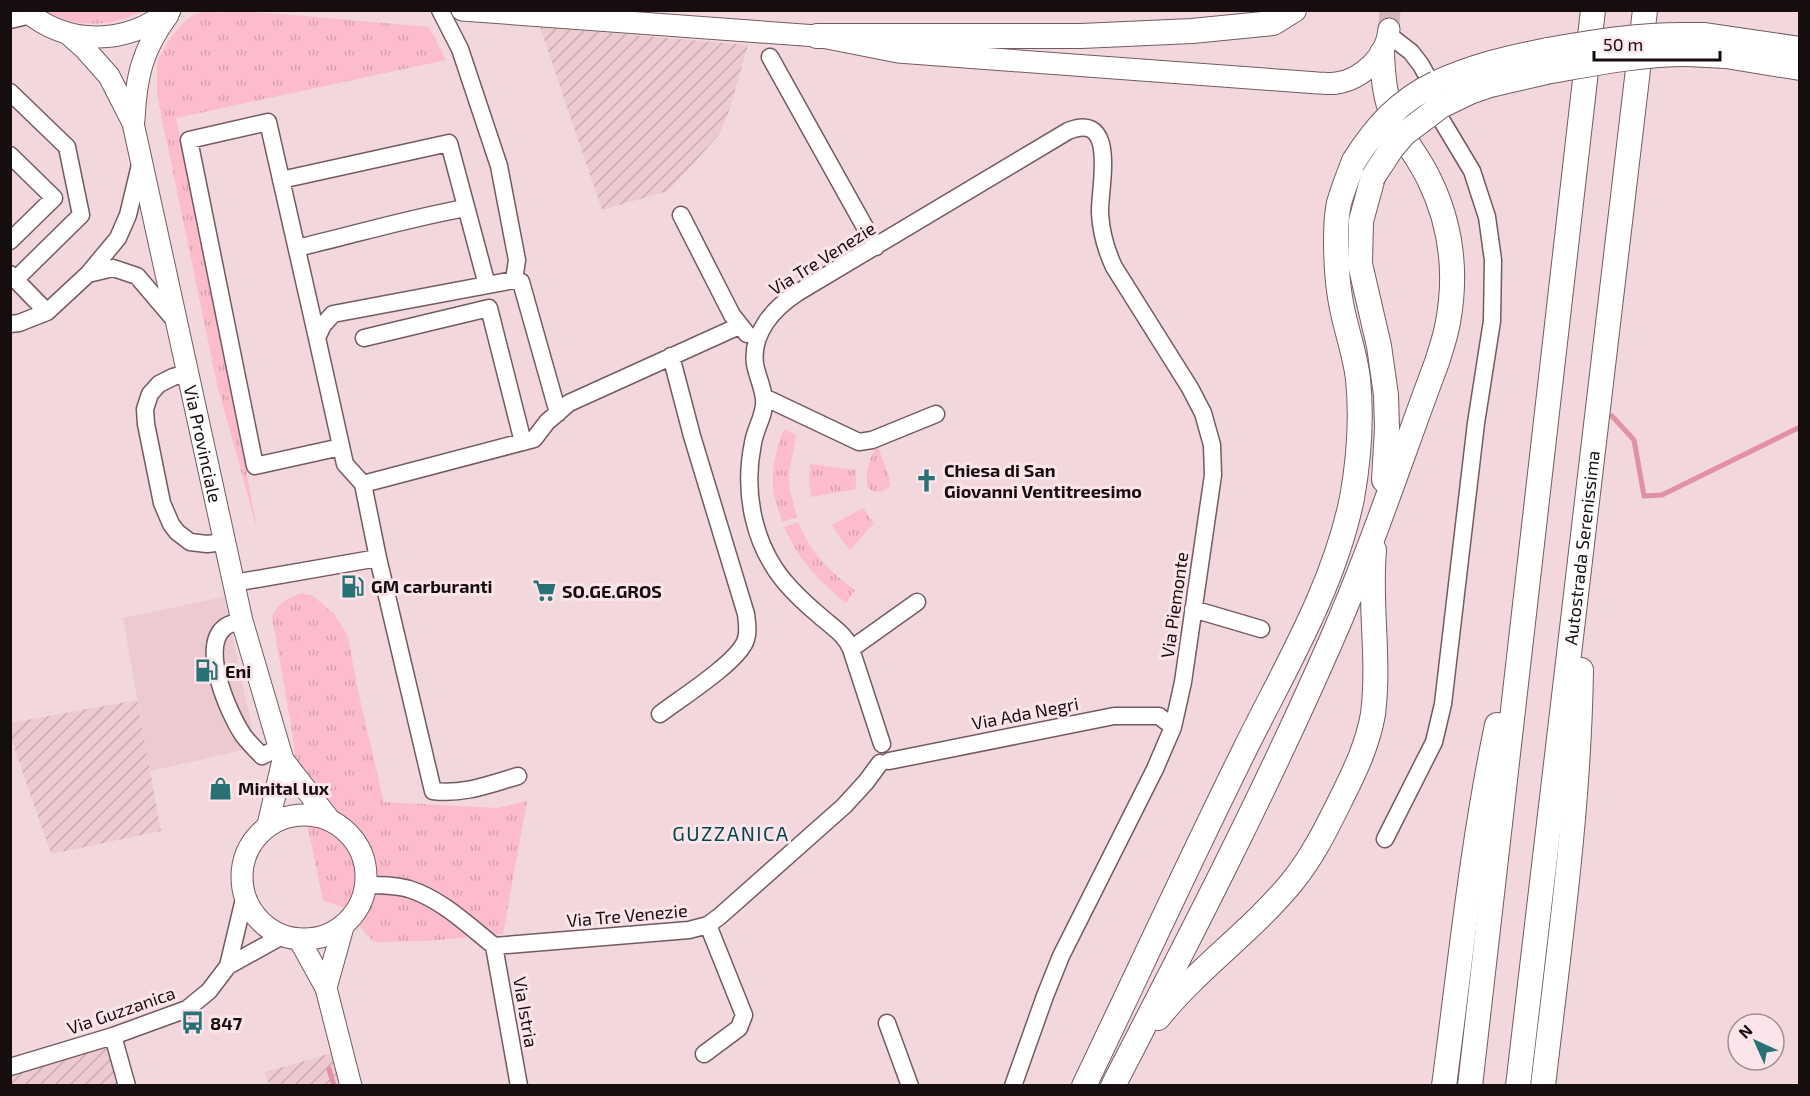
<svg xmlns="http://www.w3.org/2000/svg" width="1810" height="1096" viewBox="0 0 1810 1096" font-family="'Exo 2',sans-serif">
<defs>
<pattern id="industrial-furrows" width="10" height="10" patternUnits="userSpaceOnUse" patternTransform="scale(1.5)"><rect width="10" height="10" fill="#edc9d0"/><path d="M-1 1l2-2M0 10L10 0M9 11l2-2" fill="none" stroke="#caabb1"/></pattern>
<pattern id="grass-tufts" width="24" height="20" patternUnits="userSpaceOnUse" patternTransform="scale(1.5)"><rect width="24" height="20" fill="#fdbccb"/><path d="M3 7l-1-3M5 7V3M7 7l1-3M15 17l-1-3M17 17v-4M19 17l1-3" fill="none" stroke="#d8a0ad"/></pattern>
</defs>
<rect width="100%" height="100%" fill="#f2d7dc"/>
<path fill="#edc9d0" d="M224,597L256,747L150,771L123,618Z"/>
<path fill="url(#industrial-furrows)" d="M540,27L748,45L729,111L719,135L668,191L602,210Z
M137,700L161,831L51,854L11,738V723Z
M108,1043L121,1086H11V1072Z
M336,1052L345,1085H269L265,1072Z"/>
<path fill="url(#grass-tufts)" d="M45,11H143C111,27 77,29 45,11Z
M209,11L217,13L232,11L283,14L429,27L446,60L176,118L246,450V470L257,529L217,384L157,95V62L168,41L185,21L195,14Z
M784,429L796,435L789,474L790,490L797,517L782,522C780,513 776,504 774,494C770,473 776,449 784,429Z
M877,444L889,477L890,486C881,493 877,494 868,488C864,472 870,459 877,444Z
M810,464L856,470V489L811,497L809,481Z
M863,508L874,523L850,550L840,538L832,525Z
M798,522C813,556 826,568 855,590L846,603C816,578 801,563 784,527Z
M301,593L313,596L334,614L348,636L358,691L384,802L498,808L527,801L503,934L428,941L374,942L361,928L347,908L323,901L298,779L291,725L272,617C277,603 287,599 301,593Z"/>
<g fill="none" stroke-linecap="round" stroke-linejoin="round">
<path stroke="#e191a5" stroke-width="5" d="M1612,416L1634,440L1644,496L1662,495L1800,427
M329,1069L334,1086"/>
<path stroke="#d1b9bd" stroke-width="21" stroke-dasharray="21 10" stroke-linecap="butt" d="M1389,29L1390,10"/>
<defs>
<path id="minor" d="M440,10L460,49L499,166L517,260L514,280
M10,20L31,15
M770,57L876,247
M10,92L67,147L81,215L16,279
M10,155L54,198L10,241
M281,180L449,143L487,285
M681,215L732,315L747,334
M297,248C353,235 409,218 466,208
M10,274L47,312
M88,274L113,268L137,276L177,323
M10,324L19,323L47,312L88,274L118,238L128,215L140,165
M317,338L268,122L189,140L255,466L341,447
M364,338L489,308L523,442
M188,373L173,377L159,384L150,394L145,409L146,424L162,503L171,524L177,532L190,542L207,544L225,542
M764,397L859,442L872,440L936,414
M363,484L345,464L317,338L323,325L333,314L514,280L521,282L558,413
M378,558L363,484L534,439L547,422L569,403L739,326
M234,583L378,558L433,791C463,795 490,784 518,776
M1193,609L1261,629
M242,621C236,623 230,623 225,627C199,647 229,714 243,735C249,743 255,749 262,756L278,748
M851,649L917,602
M660,714C681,698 735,664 745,642C749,633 747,623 746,614L692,436L671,356
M882,744L851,649C845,634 832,627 820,616C808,606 795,594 784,581C753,543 743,491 753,443C755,429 766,413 764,399C763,387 757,376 755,364C751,333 774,308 797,293L1068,131C1119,110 1099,189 1100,213C1101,232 1106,250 1114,267L1190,388L1203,413L1212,445L1213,475L1183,682L1173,727L1155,769L1061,956L1045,996L1013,1086
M889,761L1114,716H1159L1173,727
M1385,839L1434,742L1443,704L1476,423L1492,321L1493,260L1487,217L1472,171L1439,116L1427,76L1421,65L1411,52L1389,35
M367,885C381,885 395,885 409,889C441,899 468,925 494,946L689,930L708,925L720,916L844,806L866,782L880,763
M494,946L519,1086
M228,966L244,899
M887,1023L910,1086
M113,1036L127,1086
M704,1054L739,1028L744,1015L708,925
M10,1067L113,1036L187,1009L209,991L228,966L282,936"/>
<g id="major">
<path d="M25,10C68,47 127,45 170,10"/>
<path d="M462,10L817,36L898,52L1318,83C1324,83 1330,84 1337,83C1362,79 1387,56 1389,29"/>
<path id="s1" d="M68,34L85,49L109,76L133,123L242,621L283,760L329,819"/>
<path d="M134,120C136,77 142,50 168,15"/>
<circle cx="304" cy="877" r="62"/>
<path d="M268,825L283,760"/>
<path d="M300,941L326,988L351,1086"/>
<path d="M326,988L343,927"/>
</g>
<g id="highway">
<path d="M1689,35H1705L1800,49"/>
<path d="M817,36H1081L1192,31L1273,23L1294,10"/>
<path d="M1687,54L1726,56L1800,68"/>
<path d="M1436,83C1474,66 1507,58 1548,50"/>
<path d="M1441,106L1470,92L1490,85L1546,72"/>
<path d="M1373,177L1361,221L1360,264L1379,346L1386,395L1387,428L1384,480"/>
<path d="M1158,1018C1198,968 1252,931 1292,882C1314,855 1328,825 1343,795C1356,769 1368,743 1373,714C1380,659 1369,604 1374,550"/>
<path d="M1084,1086C1138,973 1190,860 1245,749C1285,668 1334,587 1352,498C1359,459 1362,419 1358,379C1355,352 1344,325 1340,297C1336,274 1334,225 1339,203C1343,189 1349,174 1354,161"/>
<path d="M1113,1086C1189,939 1265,792 1331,641C1371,550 1402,455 1437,362C1441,349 1446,335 1448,322C1457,273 1451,224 1429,179C1420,160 1406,143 1396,124C1385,102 1383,77 1382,53"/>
<path d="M1444,1086C1460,965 1472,844 1497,725"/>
<path d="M1470,1086L1593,10"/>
<path id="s2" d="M1518,1086L1645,10"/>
<path d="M1543,1086C1559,947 1579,809 1581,670"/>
</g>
</defs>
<use href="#minor" stroke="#735b61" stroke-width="19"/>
<use href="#major" stroke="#735b61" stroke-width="23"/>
<use href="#highway" stroke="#735b61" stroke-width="26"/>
<use href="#minor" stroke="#fff" stroke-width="16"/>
<use href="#major" stroke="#fff" stroke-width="21"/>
<use href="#highway" stroke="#fff" stroke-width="24"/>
<defs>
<path id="highway-bridge" d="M1548,50C1595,42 1641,34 1689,35
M1546,72C1592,64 1639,54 1687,54
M1354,161C1376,126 1399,101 1436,83
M1373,177L1392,148L1404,134L1441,106"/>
</defs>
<use href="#highway-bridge" stroke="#735b61" stroke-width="26" stroke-linecap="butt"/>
<use href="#highway-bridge" stroke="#fff" stroke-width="24"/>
</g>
<defs>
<symbol id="church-bare" viewBox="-9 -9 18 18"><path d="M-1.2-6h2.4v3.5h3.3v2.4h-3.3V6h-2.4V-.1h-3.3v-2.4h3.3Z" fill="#287276" stroke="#fce5ea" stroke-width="2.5" paint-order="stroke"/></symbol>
<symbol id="fuel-bare" viewBox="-9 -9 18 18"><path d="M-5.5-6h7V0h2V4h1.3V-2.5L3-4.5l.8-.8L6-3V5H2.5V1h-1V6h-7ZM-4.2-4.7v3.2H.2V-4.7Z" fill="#287276" stroke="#fce5ea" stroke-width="2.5" paint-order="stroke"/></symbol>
<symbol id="supermarket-bare" viewBox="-9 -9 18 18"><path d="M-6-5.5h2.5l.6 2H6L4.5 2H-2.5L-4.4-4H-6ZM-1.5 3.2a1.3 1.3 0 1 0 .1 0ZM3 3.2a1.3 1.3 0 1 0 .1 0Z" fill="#287276" stroke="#fce5ea" stroke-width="2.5" paint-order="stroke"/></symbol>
<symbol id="shop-bare" viewBox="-9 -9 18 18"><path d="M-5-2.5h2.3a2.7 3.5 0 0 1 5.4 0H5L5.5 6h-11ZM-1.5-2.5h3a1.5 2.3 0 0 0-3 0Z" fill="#287276" stroke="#fce5ea" stroke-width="2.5" paint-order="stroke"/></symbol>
<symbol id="bus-bare" viewBox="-9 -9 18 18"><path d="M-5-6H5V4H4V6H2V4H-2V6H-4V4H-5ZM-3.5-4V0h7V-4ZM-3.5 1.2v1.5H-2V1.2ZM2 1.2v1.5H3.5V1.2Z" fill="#287276" stroke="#fce5ea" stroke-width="2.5" paint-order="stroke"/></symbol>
</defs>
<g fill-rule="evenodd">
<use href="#church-bare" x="910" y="464" width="33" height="33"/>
<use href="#fuel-bare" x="336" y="570" width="33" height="33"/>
<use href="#supermarket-bare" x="528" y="574" width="33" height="33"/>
<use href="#fuel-bare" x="190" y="654" width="33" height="33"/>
<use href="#shop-bare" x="204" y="772" width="33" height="33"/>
<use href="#bus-bare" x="176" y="1006" width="33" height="33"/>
</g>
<g text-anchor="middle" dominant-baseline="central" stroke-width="6" stroke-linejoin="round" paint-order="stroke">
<g font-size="18" fill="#160d0f" stroke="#fce5ea">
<text transform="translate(822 258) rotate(-32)">Via Tre Venezie</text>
<text stroke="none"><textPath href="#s1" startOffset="440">Via Provinciale</textPath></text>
<text stroke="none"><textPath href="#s2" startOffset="542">Autostrada Serenissima</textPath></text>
<text transform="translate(1174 605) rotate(-82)">Via Piemonte</text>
<text transform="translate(1025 713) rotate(-11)">Via Ada Negri</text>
<text transform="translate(627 915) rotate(-5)">Via Tre Venezie</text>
<text transform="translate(121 1010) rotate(-19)">Via Guzzanica</text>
<text transform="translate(526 1012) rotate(80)">Via Istria</text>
</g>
<g font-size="18" font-weight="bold" fill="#160d0f" stroke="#fce5ea" text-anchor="start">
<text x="944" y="470">Chiesa di San<tspan x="944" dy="21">Giovanni Ventitreesimo</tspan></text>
<text x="371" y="586">GM carburanti</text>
<text x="562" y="591">SO.GE.GROS</text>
<text x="225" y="671">Eni</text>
<text x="238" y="788">Minital lux</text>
<text x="210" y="1023">847</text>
</g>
<g font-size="20" letter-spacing="1.5" fill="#03464a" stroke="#fce5ea">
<text x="731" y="833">GUZZANICA</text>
</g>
</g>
<rect width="1810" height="1096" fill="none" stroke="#160d0f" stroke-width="24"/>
<g transform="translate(1756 1042) rotate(315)"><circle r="28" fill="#fce5ea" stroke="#a08f92" stroke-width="1.5"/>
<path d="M0-4.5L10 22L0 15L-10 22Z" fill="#287276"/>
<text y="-9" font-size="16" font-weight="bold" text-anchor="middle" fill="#160d0f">N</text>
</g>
<path d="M1594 51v9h126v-9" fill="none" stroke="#160d0f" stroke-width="3"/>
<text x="1603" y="51" font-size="18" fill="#160d0f" stroke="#fce5ea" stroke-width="4.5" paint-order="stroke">50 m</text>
</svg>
